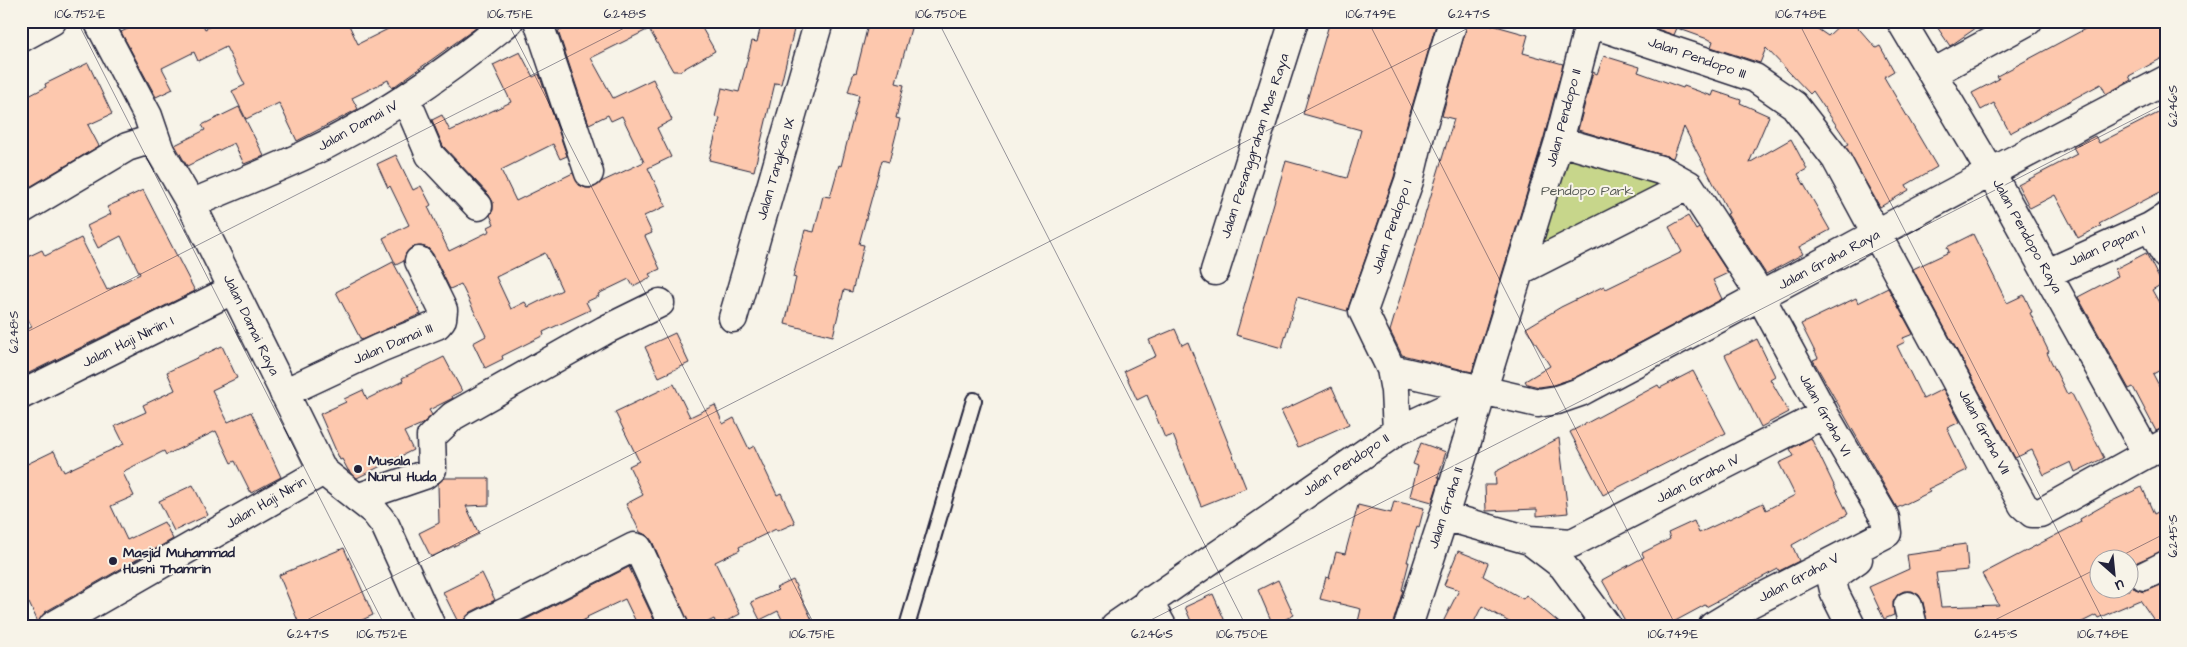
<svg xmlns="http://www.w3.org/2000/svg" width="2187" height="647" viewBox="0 0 2187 647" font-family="'Architects Daughter',sans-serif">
<rect width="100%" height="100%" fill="#f7f3e8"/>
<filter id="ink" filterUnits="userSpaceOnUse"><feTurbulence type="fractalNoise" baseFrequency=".02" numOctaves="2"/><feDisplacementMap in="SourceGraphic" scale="10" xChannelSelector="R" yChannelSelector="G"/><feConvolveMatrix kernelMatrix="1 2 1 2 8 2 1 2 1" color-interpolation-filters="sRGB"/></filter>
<g filter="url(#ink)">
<path fill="#c7d68b" stroke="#747c63" d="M1562,146L1679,184L1530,260Z"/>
<path fill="#fdc8ae" stroke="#22223b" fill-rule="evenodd" d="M145,21H201L205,29L220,21H347L358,44L404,21H473L476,28L392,88L388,80L352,98L358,109L297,141L279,103L246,119L232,91L245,85L226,47L198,61L194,52L162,68L173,89L156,97L121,32Z
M580,21H698L715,51L680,71H673L649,29L591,58L613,98L653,79L672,120L657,128L671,157L648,168L666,206L644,216L652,233L645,236L660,269L649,274L651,277L633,286L629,279L598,294L599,296L586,302L590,310L543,332L544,335L502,356L503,359L485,368L473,343L486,336L461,284L450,289L433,254L428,248L421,246L412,247L406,253L404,261L396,265L383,238L409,225L390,186L388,188L377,164L396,155L413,190L421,186L431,205L428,207L449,251L490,231L488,227L494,224L490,215L493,210V202L489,195L443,146L432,120L442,115L450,131L511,102L493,65L520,52L533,77L539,74L567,156L560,159L553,144L501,170L516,201L573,173L579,185L586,188H593L601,182L644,162L622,116L611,121L608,115L589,124L558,31ZM545,253L562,290L528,307L525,302L511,309L496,277Z
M762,21H796L781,84L775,83L754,171L709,160L720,118L715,117L722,88L739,92L752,41L757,42Z
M869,21H913L896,83L904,85L896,118L900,119L889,162L882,160L859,244L864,245L852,292L844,290L833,336L785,324L796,278L793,277L805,230L814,232L823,196L830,197L839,165L841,166L859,95L848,92L854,72L856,73Z
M1330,21H1437L1406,127L1394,177L1347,311L1297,297L1282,348L1236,335L1286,161L1347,178L1355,152L1361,130L1303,114Z
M1468,21H1478L1528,35L1523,53L1563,64L1544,137L1472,372L1402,355L1390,331L1454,119L1442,116Z
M1634,21H1806L1828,36L1844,21H1852L1876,48L1880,46L1894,71L1884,77L1937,167L1906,185L1909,190L1880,207L1845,146L1849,144L1813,91L1810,94L1766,48L1760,63L1711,47L1713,41L1677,28L1674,35Z
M1933,21H1986L1950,46Z
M2100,21H2166V56L2129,76L2131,80L2106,94L2101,84L2010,133L1994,103L1981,110L1972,93L1999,79L1997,76Z
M1604,56L1640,67L1638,72L1683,88L1684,86L1712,96L1714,91L1741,100L1740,103L1769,116L1749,163L1791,139L1807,169L1798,174L1830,230L1799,247L1803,254L1766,274L1727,214L1729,213L1684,127L1673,158L1578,130L1593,72L1597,74Z
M88,63L112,114L88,125L99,146L21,192V100L46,87L45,84Z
M239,107L264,156L244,164L234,143L187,166L175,145L205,130L202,125Z
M2166,109V189L2099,224L2101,226L2078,238L2055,195L2030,208L2018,185L2077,154L2073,147L2095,136L2099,143Z
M143,190L195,291L21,377V332L32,327L21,306V260L42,250L45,256L81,238L107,290L140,274L121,236L98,248L87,226L111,214L107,207Z
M1688,216L1696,230L1699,228L1728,273L1713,280L1722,299L1574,378L1553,385L1539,387L1527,384L1525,381L1550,366L1526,328L1561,307L1604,286L1606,289L1682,252L1669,227Z
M1973,234L2007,303L2024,295L2032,312L2030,313L2049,352L2047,353L2067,394L2071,392L2104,458L2075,472L2071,462L2044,475L2032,450L2015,458L1913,269L1949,252L1947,247Z
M2146,253L2162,284L2152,290L2166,315V367L2153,374L2166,399V427L2156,431L2133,387L2129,389L2078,297L2118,276L2115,269Z
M393,262L421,314L361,340L336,292Z
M1888,288L1913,334L1903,338L1905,342L1897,346L1923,399L1943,389L1960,422L1947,428L1967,470L1928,489L1930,492L1897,508L1813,360L1818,358L1801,324L1856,298L1858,303Z
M1175,329L1182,345L1188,342L1246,488L1201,506L1173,435L1165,438L1147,395L1137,400L1124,371L1156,356L1149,340Z
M675,333L689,363L659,377L645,347Z
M1757,339L1775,376L1770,379L1789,412L1761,427L1725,355Z
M222,346L237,378L212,390L228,422L251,412L281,477L251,493L235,461L231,463L216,431L166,455L164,451L126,470L123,473L134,496L111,506L127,540L164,522L173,539L45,612L38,622L29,603L21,606V467L54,451L64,472L124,444L115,426L146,412L143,405L175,390L167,372Z
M444,357L462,391L452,396L453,398L429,410L432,415L422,424L404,432L413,450L357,478L348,470L342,459L340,460L320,414L346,402L344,399L363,390L367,399L403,381L402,378Z
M1693,371L1726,433L1603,495L1570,432L1658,385L1660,388Z
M674,384L690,417L715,405L723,424L734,418L749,449L754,446L777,495L781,493L795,523L777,531L776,529L739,547L740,550L715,562L740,614L717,626L714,619L700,626H689L652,541L648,536L640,532L626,504L643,495L629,466L639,461L615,412Z
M1332,387L1349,424L1298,447L1281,411Z
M1559,438L1568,513L1537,516V509L1486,511L1485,485H1496L1495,472Z
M1811,438L1848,514L1792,545L1799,561L1779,571L1778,569L1706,607L1705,605L1666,626H1628L1602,580L1644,557L1642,553L1670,539L1668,533L1694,521L1699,533L1763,503L1766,510L1795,495L1779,463L1794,456L1790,449Z
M1421,443L1446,452L1438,477H1440L1432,502L1410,496L1418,466L1413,464Z
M444,478H489V505L466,506L479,534L431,557L419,533L439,523L438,484Z
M193,485L208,515L174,531L159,501Z
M2142,487L2154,514L2166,508V550L2137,562L2130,572V560H2100V590H2130V581L2135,589L2144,592L2166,583V626H2158L2140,600L2098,618L2096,615L2074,626H1928L1923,602L1919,595L1912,591H1904L1898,594L1893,602L1894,615L1884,619L1869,587L1909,569L1907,555L1942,550V547L1966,544L1968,570L1936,573L1941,607L1999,605L1982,574L2081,522L2080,519L2110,502Z
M1394,501L1424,508L1419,527L1417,526L1407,562H1409L1402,590H1403L1392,626H1357L1361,609L1320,599L1326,577L1329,578L1336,552L1345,554L1358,505L1391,513Z
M344,548L373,615L349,626H300L279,575Z
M1458,551L1488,563L1483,576L1523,599L1526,595L1563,626H1516L1482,606L1472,626H1441L1459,590L1444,585Z
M629,567L657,626H638L625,599L587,617L588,618L573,626H513Z
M482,573L495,600L471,612L465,618L462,626H460L443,592Z
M793,580L815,626H785L778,611L760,620L751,602L778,590L776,588Z
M1278,580L1294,615L1273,625L1258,590Z
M1213,594L1227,626H1193L1185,607Z"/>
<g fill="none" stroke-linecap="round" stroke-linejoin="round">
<defs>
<path id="service" d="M907,626L974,400"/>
<path id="minor" d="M98,21L148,116L160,151
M538,21L589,173
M1901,21L1990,171L2147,454
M1590,23L1755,78L1794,105L1836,159L2023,505L2032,513H2040L2166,443
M21,38L52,21
M1933,73L2028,21
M406,99L430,155L478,206
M1559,141L1664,171L1689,185L1753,283L1824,414L1885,518L1887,533L1751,603L1713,626
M191,204C228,188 266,173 303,156C378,121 445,74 509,21
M2150,227L2166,255
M1215,271L1294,21
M1519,271L1689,185
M2048,273L2150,227L2166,217
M733,318L819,21
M1391,369L1538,403L1557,400L1580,392C1776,289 1969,182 2166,80
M284,393L380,348L437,325L442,319L443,310L419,261
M21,395L234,289
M1397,431L1395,391L1391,369L1363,311L1409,181L1421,131L1453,21
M357,498L424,475L432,469L431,437L453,416L605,330L660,303
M1444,516L1529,540L1572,543
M1529,540L1563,566L1607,626
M1572,543L1824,414
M2144,576L2166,565
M1148,601L1162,626
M1908,606L1913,626
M53,626L323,471
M478,626L634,547L638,548L674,626
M1115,626L1397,431L1483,391
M1408,626L1444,516L1559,141L1590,21
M1851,626L1835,594L1832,581L1834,576L1858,559"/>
<path id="tertiary" d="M21,210L127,147L143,142L153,143L160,151L191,204L323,471L374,511L385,525L431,626"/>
</defs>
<use href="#service" stroke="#22223b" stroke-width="18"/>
<use href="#minor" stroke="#22223b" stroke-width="31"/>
<use href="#tertiary" stroke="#22223b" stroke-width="31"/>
<use href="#service" stroke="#f7f3e8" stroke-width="14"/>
<use href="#minor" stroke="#f7f3e8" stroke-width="28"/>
<use href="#tertiary" stroke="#f7f3e8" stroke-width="28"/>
</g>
</g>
<path fill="none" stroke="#22223b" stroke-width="1" stroke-opacity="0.45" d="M77,21L385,626M507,21L815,626M938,21L1246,626M1368,21L1676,626M1798,21L2106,626M21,335L638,21M2113,560L2166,533M295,626L1482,21M1139,626L2166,103M1983,626L2100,567"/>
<g fill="#22223b" stroke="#f7f3e8" stroke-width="2">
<circle cx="358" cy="469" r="5"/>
<circle cx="113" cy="561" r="5"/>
</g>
<g text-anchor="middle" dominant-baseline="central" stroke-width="4" stroke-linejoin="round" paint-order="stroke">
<g font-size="14" fill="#22223b" stroke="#f7f3e8">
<text transform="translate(1697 58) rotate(19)">Jalan Pendopo III</text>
<text transform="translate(1564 118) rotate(-75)">Jalan Pendopo II</text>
<text transform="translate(358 126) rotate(-29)">Jalan Damai IV</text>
<text transform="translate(1255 146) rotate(-72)">Jalan Pesanggrahan Mas Raya</text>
<text transform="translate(776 169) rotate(-74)">Jalan Tangkas IX</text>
<text transform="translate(1392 227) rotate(-71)">Jalan Pendopo I</text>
<text transform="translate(2027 236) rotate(61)">Jalan Pendopo Raya</text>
<text transform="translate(2107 246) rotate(-24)">Jalan Papan 1</text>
<text transform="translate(1829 260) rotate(-28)">Jalan Graha Raya</text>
<text transform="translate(251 325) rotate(64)">Jalan Damai Raya</text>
<text transform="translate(128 342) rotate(-26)">Jalan Haji Niriin I</text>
<text transform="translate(393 344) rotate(-23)">Jalan Damai III</text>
<text transform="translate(1825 415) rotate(61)">Jalan Graha VI</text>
<text transform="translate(1984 432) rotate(62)">Jalan Graha VII</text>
<text transform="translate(1346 465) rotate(-34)">Jalan Pendopo II</text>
<text transform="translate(1698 479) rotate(-27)">Jalan Graha IV</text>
<text transform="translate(266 503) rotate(-30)">Jalan Haji Nirin</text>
<text transform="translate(1446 508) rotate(-72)">Jalan Graha II</text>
<text transform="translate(1799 578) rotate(-28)">Jalan Graha V</text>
</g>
<g font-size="14" fill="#545853" stroke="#f7f3e8">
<text x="1587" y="191">Pendopo Park</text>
</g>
<g font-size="14" font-weight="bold" fill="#22223b" stroke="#f7f3e8" text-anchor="start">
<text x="368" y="461">Musala<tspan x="368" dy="16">Nurul Huda</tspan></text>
<text x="123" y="553">Masjid Muhammad<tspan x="123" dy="16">Husni Thamrin</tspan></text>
</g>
</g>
<rect width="2187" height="647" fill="none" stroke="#f7f3e8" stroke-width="55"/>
<g transform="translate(2114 574) rotate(153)"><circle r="24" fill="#f7f3e8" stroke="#a29fa3"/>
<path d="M0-4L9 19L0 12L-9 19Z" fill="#22223b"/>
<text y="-8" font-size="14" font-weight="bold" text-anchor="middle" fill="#22223b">U</text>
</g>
<rect x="28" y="28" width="2132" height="592" fill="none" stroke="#22223b" stroke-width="2"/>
<g font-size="12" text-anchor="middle" fill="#22223b">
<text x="80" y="18">106.752°E</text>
<text x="510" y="18">106.751°E</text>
<text x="625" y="18">6.248°S</text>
<text x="941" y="18">106.750°E</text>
<text x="1371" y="18">106.749°E</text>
<text x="1469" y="18">6.247°S</text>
<text x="1801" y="18">106.748°E</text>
<text transform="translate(2173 106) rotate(-90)" y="4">6.246°S</text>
<text transform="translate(14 332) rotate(-90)" y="4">6.248°S</text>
<text transform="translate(2173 536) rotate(-90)" y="4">6.245°S</text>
<text x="308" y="638">6.247°S</text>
<text x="382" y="638">106.752°E</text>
<text x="812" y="638">106.751°E</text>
<text x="1152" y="638">6.246°S</text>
<text x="1242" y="638">106.750°E</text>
<text x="1673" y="638">106.749°E</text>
<text x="1996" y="638">6.245°S</text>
<text x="2103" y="638">106.748°E</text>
</g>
</svg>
